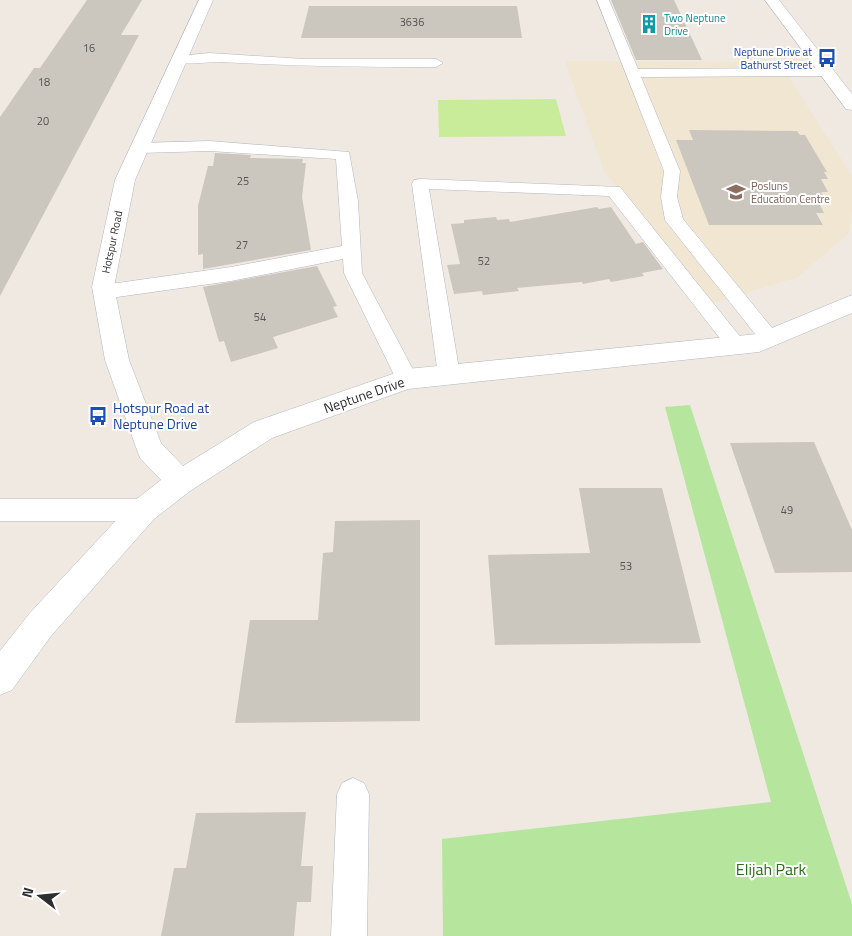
<svg xmlns="http://www.w3.org/2000/svg" width="852" height="936" font-family="'Titillium Web',sans-serif">
<style>
.education{fill:#f0e6d1}
.green{fill:#b6e59e}
.pitch{fill:#c9ec9a}
.building{fill:#cbc7bf}
.lines{fill:none;stroke-linecap:round;stroke-linejoin:round}
.lane-casing{stroke:#b4b7c1;stroke-width:1}
.street-casing{stroke:#b4b7c1;stroke-width:1}
.lane{fill:#fff;fill-rule:evenodd}
.street{fill:#fff;fill-rule:evenodd}
.labels{text-anchor:middle;stroke-width:4;stroke-linejoin:round;paint-order:stroke}
.far-culture-label{font-size:11px;fill:#0d838f;stroke:#fff;text-anchor:start}
.number-label{font-size:11px;fill:#555452}
.far-transit-label{font-size:11px;fill:#164399;stroke:#fff;text-anchor:end}
.far-education-label{font-size:11px;fill:#785e54;stroke:#fff;text-anchor:start}
.far-street-label{font-size:11px;fill:#2e2e2e;stroke:#fff}
.street-label{font-size:14px;fill:#2e2e2e;stroke:#fff}
.transit-label{font-size:14px;fill:#164399;stroke:#fff;text-anchor:start}
.near-park-label{font-size:16px;fill:#2c6e1b;stroke:#fff}
</style>
<rect width="100%" height="100%" fill="#efe9e1"/>
<polygon class="education" points="565,61 779,62 852,176 852,208 849,233 798,277 705,305 603,169"/>
<polygon class="green" points="690,405 852,904 852,936 443,936 442,839 771,802 665,407"/>
<polygon class="pitch" points="556,99 566,136 439,137 438,100"/>
<g class="building">
<polygon points="87,0 142,0 121,35 139,35 0,296 0,117 34,68 40,68"/>
<polygon points="611,0 674,0 702,60 636,60"/>
<polygon points="309,6 517,6 522,38 301,38"/>
<polygon points="689,130 797,131 800,135 805,135 827,172 824,172 828,179 821,179 828,192 821,192 827,203 819,203 824,213 816,213 823,225 709,225 676,140 693,140"/>
<polygon points="215,153 251,155 250,158 303,159 302,163 306,163 302,197 311,250 203,269 203,254 198,255 198,206 208,166 213,166"/>
<polygon points="597,207 599,209 611,207 636,244 643,242 663,269 642,273 644,276 611,282 609,279 583,284 582,282 517,288 519,291 483,295 482,291 454,294 447,265 460,264 451,224 464,223 464,220 496,217 497,220 509,219 510,222"/>
<polygon points="317,266 337,306 333,307 338,317 273,337 278,348 231,362 224,341 219,342 203,287"/>
<polygon points="814,442 852,530 852,572 775,573 730,443"/>
<polygon points="579,488 662,488 701,643 495,645 488,555 590,553"/>
<polygon points="420,520 420,721 235,723 250,620 318,620 323,553 333,552 335,521"/>
<polygon points="306,812 301,866 313,866 311,902 297,902 294,936 161,936 174,868 186,868 196,813"/>
</g>
<g class="lines">
<g class="lane-casing">
<g id="lane">
<polygon points="597,0 609,0 638,69 827,68 834,72 827,76 641,77 680,171 677,197 683,219 777,334 780,339 777,344 770,347 763,344 665,220 661,197 664,171"/>
<path d="M209,53L304,59H436L443,63L436,67C364,67 293,66 221,62C211,61 179,67 173,60L180,56Z"/>
<polygon points="210,141 349,152 358,201 362,273 418,379 415,385 407,387 399,385 344,273 343,259 231,281 103,299 96,297 93,292 96,287 103,285 231,267 342,246 336,159 210,151 140,153 132,148 140,143"/>
<polygon points="420,179 620,187 746,344 743,350 736,352 729,350 609,196 429,189 460,375 457,381 449,383 441,381 438,375 412,184 414,180"/>
<polygon points="0,499 144,499 153,502 156,510 153,518 144,521 0,521"/>
<polygon points="353,778 364,783 369,794 367,936 331,936 337,794 342,783"/>
</g>
</g>
<g class="street-casing">
<g id="street">
<polygon points="199,0 213,0 135,180 114,287 129,360 161,443 183,466 254,422 407,369 757,334 852,295 852,313 759,352 408,389 272,438 190,491 154,519 51,636 12,690 0,695 0,651 29,614 134,501 161,480 140,458 137,450 105,360 92,287 115,180"/>
<polygon points="765,0 779,0 852,94 852,110 846,109"/>
</g>
</g>
<use href="#lane" class="lane"/>
<use href="#street" class="street"/>
</g>
<defs>
<g id="building-bare" transform="scale(1.5)"><path d="M-4-6H4V6H1V3H-1V6H-4ZM-2.5-4.3h1.7v1.8h-1.7ZM.8-4.3h1.7v1.8H.8ZM-2.5-1h1.7V.8h-1.7ZM.8-1h1.7V.8H.8Z" fill="#0f9aa8" stroke="#fff" stroke-width="2.5" paint-order="stroke"/></g>
<g id="bus-bare" transform="scale(1.5)"><path d="M-5-6H5V4H4V6H2V4H-2V6H-4V4H-5ZM-3.5-4V0h7V-4ZM-3.5 1.2v1.5H-2V1.2ZM2 1.2v1.5H3.5V1.2Z" fill="#1a4fb4" stroke="#fff" stroke-width="2.5" paint-order="stroke"/></g>
<g id="school-bare" transform="scale(1.5)"><path d="M0-5L7-2L0 1L-7-2ZM-4 1L0 2.5L4 1V4Q0 6-4 4Z" fill="#8d6e63" stroke="#fff" stroke-width="2.5" paint-order="stroke"/></g>
</defs>
<g fill-rule="evenodd">
<use href="#building-bare" x="649" y="24"/>
<use href="#bus-bare" x="827" y="58"/>
<use href="#school-bare" x="736" y="192"/>
<use href="#bus-bare" x="98" y="416"/>
</g>
<g class="labels">
<g class="far-culture-label">
<text x="664" y="22">Two Neptune<tspan x="664" dy="13">Drive</tspan></text>
</g>
<g class="number-label">
<text x="412" y="26">3636</text>
<text x="89" y="52">16</text>
<text x="44" y="86">18</text>
<text x="43" y="125">20</text>
<text x="243" y="185">25</text>
<text x="242" y="249">27</text>
<text x="484" y="265">52</text>
<text x="260" y="321">54</text>
<text x="787" y="514">49</text>
<text x="626" y="570">53</text>
</g>
<g class="far-transit-label">
<text x="812" y="56">Neptune Drive at<tspan x="812" dy="13">Bathurst Street</tspan></text>
</g>
<g class="far-education-label">
<text x="751" y="190">Posluns<tspan x="751" dy="13">Education Centre</tspan></text>
</g>
<g class="far-street-label">
<text transform="translate(112 242) rotate(-78)" y="4">Hotspur Road</text>
</g>
<g class="street-label">
<text transform="translate(364 395) rotate(-19)" y="5">Neptune Drive</text>
</g>
<g class="transit-label">
<text x="113" y="413">Hotspur Road at<tspan x="113" dy="16">Neptune Drive</tspan></text>
</g>
<g class="near-park-label">
<text x="771" y="875">Elijah Park</text>
</g>
</g>
<g transform="translate(40 896) rotate(286)" stroke="#ffffff" stroke-width="4" paint-order="stroke">
<path d="M0-4L9 19L0 12L-9 19Z" fill="#2e2e2e"/>
<text y="-8" font-size="14" font-weight="bold" text-anchor="middle" fill="#2e2e2e">N</text>
</g>
</svg>
